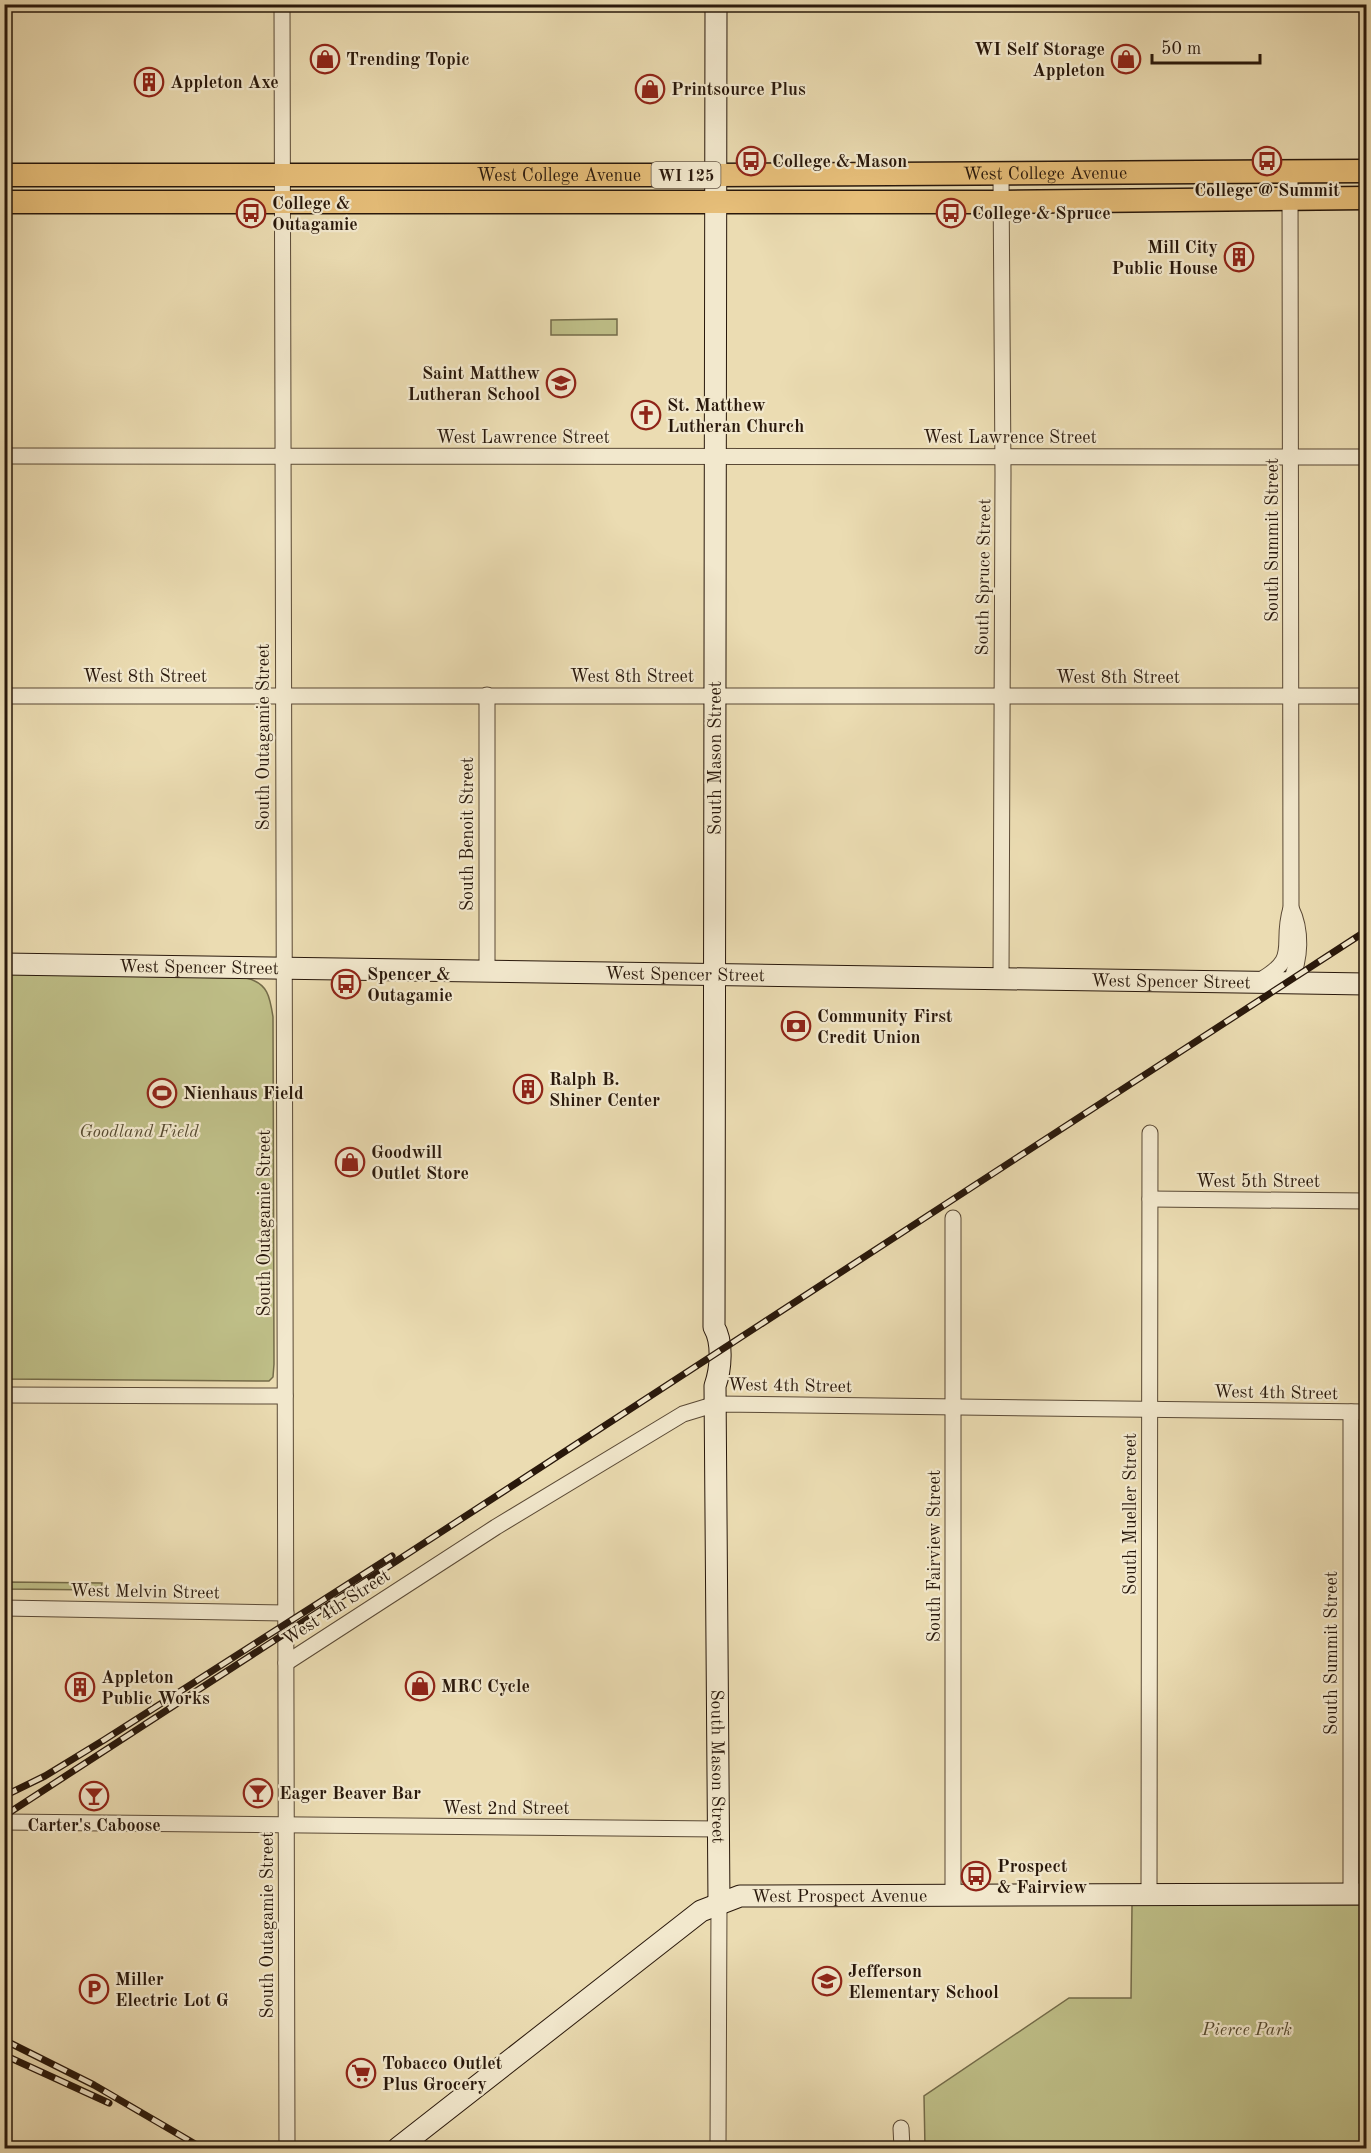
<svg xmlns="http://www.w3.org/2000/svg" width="1371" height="2153" font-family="'Old Standard TT',serif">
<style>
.green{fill:#bebe87;stroke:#746b49;stroke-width:1.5}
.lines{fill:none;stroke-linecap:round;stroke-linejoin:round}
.street-casing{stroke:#5a4935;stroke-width:17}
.secondary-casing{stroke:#29180b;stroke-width:23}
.primary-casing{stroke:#29180b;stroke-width:25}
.street{stroke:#f2e8cd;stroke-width:15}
.secondary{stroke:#f2e8cd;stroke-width:21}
.primary{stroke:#e6be79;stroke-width:22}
.rail-casing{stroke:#29180b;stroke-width:7}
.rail{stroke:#f2e8cd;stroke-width:4.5;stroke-dasharray:14;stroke-linecap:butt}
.labels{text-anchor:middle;stroke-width:4.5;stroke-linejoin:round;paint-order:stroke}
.shield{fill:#f2e8cd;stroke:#655645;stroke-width:1.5}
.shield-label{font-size:16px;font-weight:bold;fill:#29180b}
.poi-label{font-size:18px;font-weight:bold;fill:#29180b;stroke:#f2e8cd;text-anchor:start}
.street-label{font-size:18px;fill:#29180b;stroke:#f2e8cd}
.park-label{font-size:18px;font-style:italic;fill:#564a30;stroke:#f2e8cd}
</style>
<rect width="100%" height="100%" fill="#ebdcb2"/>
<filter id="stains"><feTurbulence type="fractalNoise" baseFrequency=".00333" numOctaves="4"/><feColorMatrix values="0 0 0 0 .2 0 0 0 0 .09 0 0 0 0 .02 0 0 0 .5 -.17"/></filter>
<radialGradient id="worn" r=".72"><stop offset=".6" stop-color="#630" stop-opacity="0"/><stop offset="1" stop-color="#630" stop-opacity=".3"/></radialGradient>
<g class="green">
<polygon points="617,319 617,335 551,335 551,320"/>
<path d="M5,974L246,978C268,983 270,997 273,1017L274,1364L273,1377L269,1381L5,1379Z"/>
<polygon points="5,1582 102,1583 101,1590 5,1589"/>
<polygon points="1132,1905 1366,1905 1366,2148 925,2148 924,2096 1069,1998 1131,1998"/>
</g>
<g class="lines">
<g class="street-casing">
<g id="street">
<polyline points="282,4 287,2148"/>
<polyline points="1001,175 1003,473 1001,980"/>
<polyline points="4,456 1366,457"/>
<polyline points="487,695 487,972"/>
<polyline points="4,696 1366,696"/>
<path d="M1257,982C1302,957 1279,948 1291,908L1290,172"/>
<path d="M1290,982C1301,959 1302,930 1291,908"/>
<polyline points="1150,1199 1366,1201"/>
<polyline points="953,1218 953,1894"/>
<polyline points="4,1395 285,1396"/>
<polyline points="1351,1412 1351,1894"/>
<polyline points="4,1608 286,1613"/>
<polyline points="286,1663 496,1527 683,1414 716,1404 1366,1412"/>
<polyline points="4,1822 719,1829"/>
<polyline points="1149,1894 1150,1133"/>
<polyline points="901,2128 902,2148"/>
<polyline points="718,2148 719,1903"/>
</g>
</g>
<g class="secondary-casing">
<g id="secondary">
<path id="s1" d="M716,4L714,1327C723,1342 721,1369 715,1386L719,1903"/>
<path id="s2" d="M4,964L1366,984"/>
<path id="s3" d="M398,2148L701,1911L740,1896L1366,1894"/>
</g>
</g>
<g class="primary-casing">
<g id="primary">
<path id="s4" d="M4,175H715L1366,171"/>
<polyline points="4,202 1001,202 1366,198"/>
</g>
</g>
<use href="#street" class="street"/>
<use href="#secondary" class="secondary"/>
<use href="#primary" class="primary"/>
<g class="rail-casing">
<g id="rail">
<polyline points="4,1796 45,1776 104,1740 392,1556"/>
<polyline points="4,1816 1366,931"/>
<polyline points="4,2040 94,2085 202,2148"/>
<polyline points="4,2055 109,2103"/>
</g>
</g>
<use href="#rail" class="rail"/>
</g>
<defs>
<g id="shop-ring" transform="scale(1.5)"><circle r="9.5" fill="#f2e8cd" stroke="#8f2418" stroke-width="1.5"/><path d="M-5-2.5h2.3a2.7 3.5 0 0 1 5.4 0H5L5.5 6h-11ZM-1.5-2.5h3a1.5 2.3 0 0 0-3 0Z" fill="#8f2418"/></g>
<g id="building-ring" transform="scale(1.5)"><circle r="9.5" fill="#f2e8cd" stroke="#8f2418" stroke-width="1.5"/><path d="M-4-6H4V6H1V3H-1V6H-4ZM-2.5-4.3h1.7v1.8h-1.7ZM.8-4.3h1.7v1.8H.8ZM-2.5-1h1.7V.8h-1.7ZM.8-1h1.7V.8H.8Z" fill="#8f2418"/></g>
<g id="bus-ring" transform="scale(1.5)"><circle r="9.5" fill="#f2e8cd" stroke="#8f2418" stroke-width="1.5"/><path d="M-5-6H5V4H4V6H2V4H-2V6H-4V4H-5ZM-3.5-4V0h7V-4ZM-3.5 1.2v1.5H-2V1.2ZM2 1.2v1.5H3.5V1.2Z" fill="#8f2418"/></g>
<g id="school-ring" transform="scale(1.5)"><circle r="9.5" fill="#f2e8cd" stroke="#8f2418" stroke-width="1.5"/><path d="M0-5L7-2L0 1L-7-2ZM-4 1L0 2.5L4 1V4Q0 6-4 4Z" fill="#8f2418"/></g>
<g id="church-ring" transform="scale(1.5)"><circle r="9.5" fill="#f2e8cd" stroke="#8f2418" stroke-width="1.5"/><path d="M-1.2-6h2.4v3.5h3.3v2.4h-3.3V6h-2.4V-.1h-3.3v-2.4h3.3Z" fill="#8f2418"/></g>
<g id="bank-ring" transform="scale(1.5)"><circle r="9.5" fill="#f2e8cd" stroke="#8f2418" stroke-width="1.5"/><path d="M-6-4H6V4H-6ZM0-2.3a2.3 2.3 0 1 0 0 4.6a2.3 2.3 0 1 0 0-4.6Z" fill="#8f2418"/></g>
<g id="stadium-ring" transform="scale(1.5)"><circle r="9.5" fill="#f2e8cd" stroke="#8f2418" stroke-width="1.5"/><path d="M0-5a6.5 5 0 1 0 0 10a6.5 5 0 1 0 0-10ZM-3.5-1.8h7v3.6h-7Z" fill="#8f2418"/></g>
<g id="bar-ring" transform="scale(1.5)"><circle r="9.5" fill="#f2e8cd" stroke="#8f2418" stroke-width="1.5"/><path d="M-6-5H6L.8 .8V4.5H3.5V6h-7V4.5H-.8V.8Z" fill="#8f2418"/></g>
<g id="parking-ring" transform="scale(1.5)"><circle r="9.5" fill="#f2e8cd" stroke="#8f2418" stroke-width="1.5"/><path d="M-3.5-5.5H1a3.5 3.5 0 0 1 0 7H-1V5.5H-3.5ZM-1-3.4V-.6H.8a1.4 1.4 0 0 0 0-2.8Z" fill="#8f2418"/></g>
<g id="supermarket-ring" transform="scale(1.5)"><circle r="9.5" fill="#f2e8cd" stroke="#8f2418" stroke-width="1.5"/><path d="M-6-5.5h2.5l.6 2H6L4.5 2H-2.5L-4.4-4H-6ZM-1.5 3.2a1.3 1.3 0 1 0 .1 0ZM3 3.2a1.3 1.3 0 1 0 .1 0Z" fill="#8f2418"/></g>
</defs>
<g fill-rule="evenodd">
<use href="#shop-ring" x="325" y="59"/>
<use href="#shop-ring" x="1126" y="59"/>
<use href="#building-ring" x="149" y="82"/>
<use href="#shop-ring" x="650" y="89"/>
<use href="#bus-ring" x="751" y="161"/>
<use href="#bus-ring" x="1267" y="161"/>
<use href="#bus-ring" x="251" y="213"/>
<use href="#bus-ring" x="951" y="213"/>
<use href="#building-ring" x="1239" y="257"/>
<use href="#school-ring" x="561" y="383"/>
<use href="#church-ring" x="646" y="415"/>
<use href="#bus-ring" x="346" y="984"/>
<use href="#bank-ring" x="796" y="1026"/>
<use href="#building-ring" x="528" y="1089"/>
<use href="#stadium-ring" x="162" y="1093"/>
<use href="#shop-ring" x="350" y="1162"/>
<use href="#shop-ring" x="420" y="1686"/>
<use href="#building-ring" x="80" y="1687"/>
<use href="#bar-ring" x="258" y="1793"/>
<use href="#bar-ring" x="94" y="1796"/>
<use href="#bus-ring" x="976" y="1876"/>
<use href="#school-ring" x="827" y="1981"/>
<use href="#parking-ring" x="94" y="1989"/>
<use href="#supermarket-ring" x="361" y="2073"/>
</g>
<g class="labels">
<rect class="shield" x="651.5" y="162" width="69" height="26" rx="4.5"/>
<g class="shield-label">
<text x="686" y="181">WI 125</text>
</g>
<g class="poi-label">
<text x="1105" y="55" text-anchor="end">WI Self Storage<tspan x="1105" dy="21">Appleton</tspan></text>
<text x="346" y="65">Trending Topic</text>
<text x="170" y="88">Appleton Axe</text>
<text x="671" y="95">Printsource Plus</text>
<text x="772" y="167">College &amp; Mason</text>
<text x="1267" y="196" text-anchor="middle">College @ Summit</text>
<text x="272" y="209">College &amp;<tspan x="272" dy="21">Outagamie</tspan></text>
<text x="972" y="219">College &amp; Spruce</text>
<text x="1218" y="253" text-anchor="end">Mill City<tspan x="1218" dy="21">Public House</tspan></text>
<text x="540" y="379" text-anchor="end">Saint Matthew<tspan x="540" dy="21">Lutheran School</tspan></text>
<text x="667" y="411">St. Matthew<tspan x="667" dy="21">Lutheran Church</tspan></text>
<text x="367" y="980">Spencer &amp;<tspan x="367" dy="21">Outagamie</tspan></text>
<text x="817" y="1022">Community First<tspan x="817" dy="21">Credit Union</tspan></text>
<text x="549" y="1085">Ralph B.<tspan x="549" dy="21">Shiner Center</tspan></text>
<text x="183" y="1099">Nienhaus Field</text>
<text x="371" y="1158">Goodwill<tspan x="371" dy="21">Outlet Store</tspan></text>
<text x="101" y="1683">Appleton<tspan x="101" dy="21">Public Works</tspan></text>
<text x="441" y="1692">MRC Cycle</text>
<text x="279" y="1799">Eager Beaver Bar</text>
<text x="94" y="1831" text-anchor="middle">Carter's Caboose</text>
<text x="997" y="1872">Prospect<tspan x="997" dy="21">&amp; Fairview</tspan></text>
<text x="848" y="1977">Jefferson<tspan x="848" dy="21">Elementary School</tspan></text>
<text x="115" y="1985">Miller<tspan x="115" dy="21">Electric Lot G</tspan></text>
<text x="382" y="2069">Tobacco Outlet<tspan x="382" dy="21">Plus Grocery</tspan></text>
</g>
<g class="street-label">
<text dy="6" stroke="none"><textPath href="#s4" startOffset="1041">West College Avenue</textPath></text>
<text dy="6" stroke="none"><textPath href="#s4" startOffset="555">West College Avenue</textPath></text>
<text x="523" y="443">West Lawrence Street</text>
<text x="1010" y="443">West Lawrence Street</text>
<text transform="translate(1272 540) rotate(-90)" y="6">South Summit Street</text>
<text transform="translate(983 577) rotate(-89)" y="6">South Spruce Street</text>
<text x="145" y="682">West 8th Street</text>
<text x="632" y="682">West 8th Street</text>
<text x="1118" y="683">West 8th Street</text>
<text transform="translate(263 737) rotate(-90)" y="6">South Outagamie Street</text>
<text transform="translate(715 758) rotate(-90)" y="6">South Mason Street</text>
<text transform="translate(467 834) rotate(-90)" y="6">South Benoit Street</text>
<text dy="6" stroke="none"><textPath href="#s2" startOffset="195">West Spencer Street</textPath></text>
<text dy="6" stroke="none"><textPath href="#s2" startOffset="681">West Spencer Street</textPath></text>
<text dy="6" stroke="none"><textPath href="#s2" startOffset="1167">West Spencer Street</textPath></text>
<text x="1258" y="1187">West 5th Street</text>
<text transform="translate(264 1223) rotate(-90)" y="6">South Outagamie Street</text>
<text transform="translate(790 1385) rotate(1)" y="6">West 4th Street</text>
<text transform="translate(1276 1392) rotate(1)" y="6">West 4th Street</text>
<text transform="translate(1130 1514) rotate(-90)" y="6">South Mueller Street</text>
<text transform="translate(934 1556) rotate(-90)" y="6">South Fairview Street</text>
<text transform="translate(145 1591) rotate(1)" y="6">West Melvin Street</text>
<text transform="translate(336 1607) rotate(-33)" y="6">West 4th Street</text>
<text transform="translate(1331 1653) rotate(-90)" y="6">South Summit Street</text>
<text dy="6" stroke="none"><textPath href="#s1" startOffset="1764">South Mason Street</textPath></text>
<text x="506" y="1814">West 2nd Street</text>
<text dy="6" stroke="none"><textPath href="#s3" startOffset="526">West Prospect Avenue</textPath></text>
<text transform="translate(267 1925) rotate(-90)" y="6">South Outagamie Street</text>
</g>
<g class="park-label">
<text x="139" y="1137">Goodland Field</text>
<text x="1247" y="2035">Pierce Park</text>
</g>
</g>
<rect width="1371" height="2153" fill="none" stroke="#ebdcb2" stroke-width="24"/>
<rect x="6" y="6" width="1359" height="2141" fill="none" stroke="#29180b" stroke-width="3"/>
<rect x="12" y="12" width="1347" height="2129" fill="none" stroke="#29180b" stroke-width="1.5"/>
<path d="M1152 54v9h108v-9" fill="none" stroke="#29180b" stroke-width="3"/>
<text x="1161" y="54" font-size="18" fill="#29180b" stroke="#f2e8cd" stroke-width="4.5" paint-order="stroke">50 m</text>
<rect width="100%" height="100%" filter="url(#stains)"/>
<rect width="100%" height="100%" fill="url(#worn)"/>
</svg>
